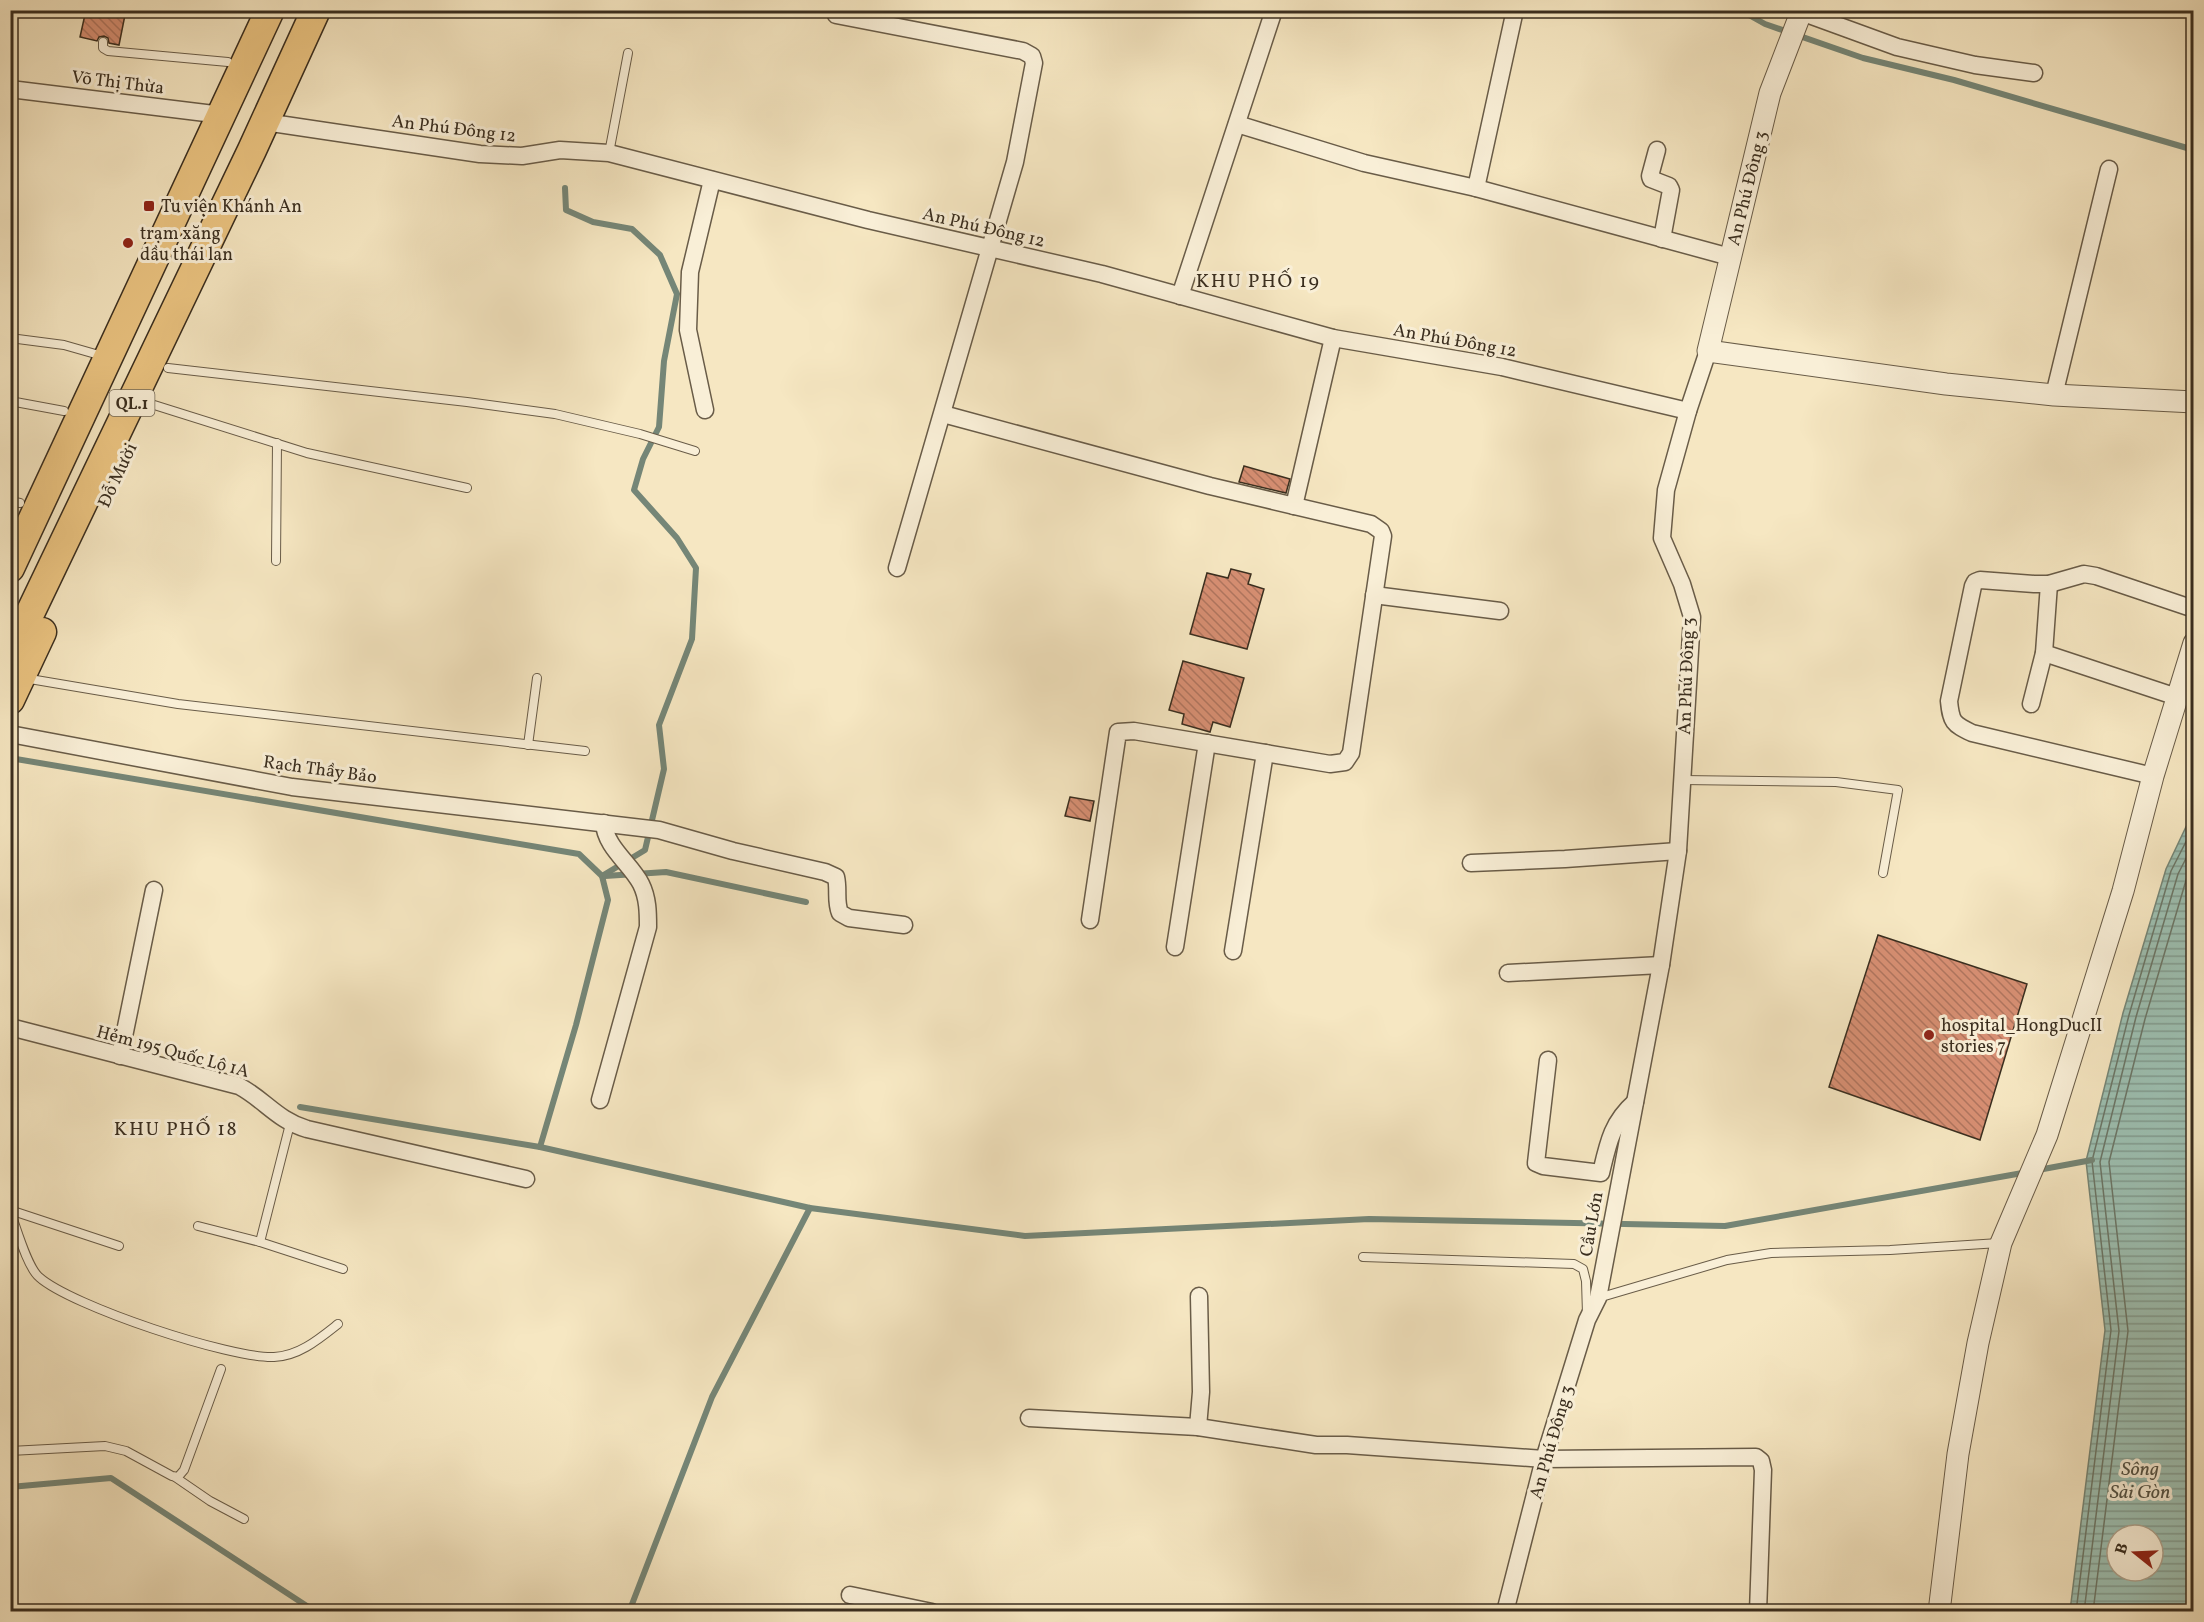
<svg xmlns="http://www.w3.org/2000/svg" width="2204" height="1622" font-family="Vollkorn,serif">
<style>
.water{fill:url(#water-rules);stroke:#758677;stroke-width:1.5;fill-rule:evenodd}
.lines{fill:none;stroke-linecap:round;stroke-linejoin:round}
.shore{stroke:#6c7768;stroke-width:1.5}
.stream{stroke:#758677;stroke-width:6}
.building{fill:url(#building-back-hatch);stroke:#3a2e1f;stroke-width:1.5}
.service-casing{stroke:#695c48;stroke-width:10}
.minor-casing{stroke:#695c48;stroke-width:19}
.tertiary-casing{stroke:#695c48;stroke-width:23}
.trunk-casing{stroke:#3a2e1f;stroke-width:31}
.service{stroke:#f9efd7;stroke-width:8}
.minor{stroke:#f9efd7;stroke-width:16}
.tertiary{stroke:#f9efd7;stroke-width:21}
.trunk{stroke:#ebc481;stroke-width:28}
.poi-dot{fill:#8f2418;stroke:#f9efd7;stroke-width:2}
.labels{text-anchor:middle;stroke-width:6;stroke-linejoin:round;paint-order:stroke}
.shield{fill:#f9efd7;stroke:#736856;stroke-width:1.5}
.shield-label{font-size:16px;font-weight:bold;fill:#3a2e1f}
.street-label{font-size:18px;fill:#3a2e1f;stroke:#f9efd7}
.poi-label{font-size:18px;fill:#3a2e1f;stroke:#f9efd7;text-anchor:start}
.neighbourhood-label{font-size:20px;letter-spacing:1.5px;fill:#3a2e1f;stroke:#f9efd7}
.water-label{font-size:20px;font-style:italic;fill:#535244;stroke:#f9efd7}
</style>
<defs>
<pattern id="water-rules" width="6" height="5" patternUnits="userSpaceOnUse" patternTransform="scale(1.5)"><rect width="6" height="5" fill="#9dc0b2"/><path d="M0 2.5h6" fill="none" stroke="#819c90"/></pattern>
<pattern id="building-back-hatch" width="6" height="6" patternUnits="userSpaceOnUse" patternTransform="scale(1.5)"><rect width="6" height="6" fill="#d78f73"/><path d="M-1 5l2 2M0 0l6 6M5-1l2 2" fill="none" stroke="#af755e"/></pattern>
</defs>
<rect width="100%" height="100%" fill="#f6e7c2"/>
<filter id="stains"><feTurbulence type="fractalNoise" baseFrequency=".00333" numOctaves="4"/><feColorMatrix values="0 0 0 0 .2 0 0 0 0 .09 0 0 0 0 .02 0 0 0 .5 -.17"/></filter>
<radialGradient id="worn" r=".72"><stop offset=".6" stop-color="#630" stop-opacity="0"/><stop offset="1" stop-color="#630" stop-opacity=".3"/></radialGradient>
<path class="water" d="M2193,812V1611H2070L2105,1330L2086,1161L2123,1013L2166,869ZM2117,1535H2153V1571H2117Z"/>
<g class="lines">
<g class="shore">
<polyline points="2076,1612 2111,1330 2092,1161 2129,1015 2171,871 2194,826"/>
<polyline points="2084,1612 2119,1331 2100,1162 2136,1017 2178,874 2194,843"/>
<polyline points="2093,1612 2128,1331 2109,1162 2145,1019 2187,877 2194,864"/>
</g>
<g class="stream">
<polyline points="1740,10 1765,24 1863,58 1954,80 2194,150"/>
<polyline points="565,188 566,210 593,222 632,229 660,255 677,294 664,361 659,427 643,459 634,490 677,538 696,568 692,639 659,725 664,769 645,850 602,876"/>
<polyline points="10,758 579,854 602,876 608,900 576,1025 540,1147"/>
<polyline points="605,876 666,872 806,902"/>
<polyline points="300,1107 540,1147 810,1208 1025,1236 1369,1219 1725,1226 2028,1172"/>
<polyline points="2038,1170 2092,1160"/>
<polyline points="10,1487 111,1478 316,1612"/>
<polyline points="629,1612 712,1397 810,1208"/>
</g>
</g>
<g class="building">
<polygon points="86,10 126,10 119,45 109,43 108,38 104,36 99,37 97,41 80,37"/>
<polygon points="1244,466 1290,479 1286,493 1239,482"/>
<polygon points="1231,569 1251,574 1248,584 1264,589 1247,649 1190,634 1207,573 1228,578"/>
<polygon points="1183,661 1244,678 1230,727 1213,722 1210,732 1182,724 1184,714 1169,710"/>
<polygon points="1070,797 1094,801 1090,821 1065,816"/>
<polygon points="1878,935 2027,984 1980,1140 1829,1087"/>
</g>
<g class="lines">
<g class="service-casing">
<g id="service">
<polyline points="250,10 252,11"/>
<polyline points="103,42 103,48 108,51 228,62"/>
<polyline points="609,153 628,53"/>
<polyline points="10,338 64,345 99,355"/>
<polyline points="168,368 467,402 555,414 640,434 695,451"/>
<polyline points="10,401 64,411"/>
<polyline points="151,404 307,453 467,488"/>
<polyline points="10,501 20,503"/>
<polyline points="276,561 277,443"/>
<polyline points="24,678 178,704 585,751"/>
<polyline points="528,745 537,678"/>
<polyline points="1682,780 1836,782 1898,790 1883,873"/>
<polyline points="10,1210 119,1246"/>
<path d="M10,1211C16,1226 27,1267 39,1277C71,1306 231,1359 274,1357C299,1356 319,1339 338,1324"/>
<polyline points="198,1226 260,1242 343,1269"/>
<polyline points="260,1242 290,1124"/>
<polyline points="1363,1257 1574,1264 1583,1269 1586,1281 1587,1314"/>
<polyline points="1598,1298 1727,1260 1771,1253 1890,1250 1999,1243"/>
<polyline points="10,1451 105,1446 126,1451 172,1476 178,1477 184,1470 221,1369"/>
<polyline points="175,1477 210,1501 244,1519"/>
</g>
</g>
<g class="minor-casing">
<g id="minor">
<polyline points="1801,12 1897,47 1975,65 2034,73"/>
<polyline points="836,15 1023,51 1032,56 1034,63 1015,162 897,568"/>
<polyline points="10,89 222,115"/>
<polyline points="265,122 480,154 522,156 560,150 609,153 868,220 1102,274 1333,338 1502,367 1688,411"/>
<polyline points="1237,124 1364,163 1476,188 1730,257"/>
<polyline points="1657,150 1650,176 1651,179 1669,186 1671,190 1662,239"/>
<polyline points="1476,188 1515,10"/>
<polyline points="1180,296 1274,10"/>
<polyline points="2054,395 2109,169"/>
<polyline points="705,410 688,330 690,272 712,180"/>
<polyline points="943,414 1210,486 1371,524 1381,531 1383,536 1351,753 1345,762 1330,764 1134,731 1118,732 1090,920"/>
<polyline points="1294,506 1333,338"/>
<polyline points="1374,595 1500,611"/>
<polyline points="2044,653 2177,697"/>
<polyline points="2031,704 2044,653 2049,584"/>
<path d="M10,734L292,787L659,830L733,851L825,872L836,877C839,890 835,901 840,913L849,918L904,925"/>
<path d="M2153,776L1972,733C1953,724 1951,722 1949,701L1973,586L1975,582L1980,580L2034,584H2049L2084,574L2096,576L2194,609"/>
<polyline points="1471,863 1565,859 1678,851"/>
<polyline points="1175,947 1207,743"/>
<polyline points="1233,951 1265,753"/>
<polyline points="1508,973 1661,965"/>
<path d="M10,1027L239,1086C265,1100 277,1120 307,1129L526,1179"/>
<polyline points="120,1056 154,890"/>
<path d="M1548,1060L1536,1163L1543,1166L1601,1173C1608,1143 1612,1122 1635,1102"/>
<path d="M600,1100L648,927C648,913 648,898 641,884C631,864 605,847 604,823"/>
<polyline points="1029,1418 1198,1427 1316,1445 1347,1445 1544,1459 1756,1457 1761,1461 1763,1470 1758,1612"/>
<polyline points="1198,1427 1201,1392 1199,1296"/>
<polyline points="850,1595 932,1612"/>
<polyline points="1505,1612 1544,1459 1587,1320 1598,1298 1661,965 1678,851 1692,617 1682,584 1662,538 1666,490 1688,411 1708,351"/>
</g>
</g>
<g class="tertiary-casing">
<g id="tertiary">
<polyline points="1802,10 1770,93 1708,351 1946,384 2054,395 2194,402"/>
<polyline points="1939,1612 1958,1454 1978,1343 2001,1243 2047,1135 2123,891 2153,776 2194,643"/>
</g>
</g>
<g class="trunk-casing">
<g id="trunk">
<polyline points="10,568 270,10"/>
<polyline points="10,655 252,150 316,10"/>
<polyline points="10,700 42,632"/>
</g>
</g>
<use href="#service" class="service"/>
<use href="#minor" class="minor"/>
<use href="#tertiary" class="tertiary"/>
<use href="#trunk" class="trunk"/>
</g>
<g class="poi-dot">
<rect x="143" y="200" width="12" height="12" rx="3"/>
<circle cx="128" cy="243" r="6"/>
<circle cx="1929" cy="1035" r="6"/>
</g>
<g class="labels">
<rect class="shield" x="109.5" y="390" width="45" height="26" rx="4.5"/>
<g class="shield-label">
<text x="132" y="409">QL.1</text>
</g>
<g class="street-label">
<text transform="translate(118 82) rotate(7)" y="6">Võ Thị Thừa</text>
<text transform="translate(454 128) rotate(7)" y="6">An Phú Đông 12</text>
<text transform="translate(1747 188) rotate(-76)" y="6">An Phú Đông 3</text>
<text transform="translate(984 227) rotate(13)" y="6">An Phú Đông 12</text>
<text transform="translate(1455 340) rotate(10)" y="6">An Phú Đông 12</text>
<text transform="translate(117 475) rotate(-65)" y="6">Đỗ Mười</text>
<text transform="translate(1686 676) rotate(-88)" y="6">An Phú Đông 3</text>
<text transform="translate(320 769) rotate(8)" y="6">Rạch Thầy Bảo</text>
<text transform="translate(173 1051) rotate(15)" y="6">Hẻm 195 Quốc Lộ 1A</text>
<text transform="translate(1591 1224) rotate(-80)" y="6">Cầu Lớn</text>
<text transform="translate(1551 1442) rotate(-74)" y="6">An Phú Đông 3</text>
</g>
<g class="poi-label">
<text x="161" y="212">Tu viện Khánh An</text>
<text x="140" y="239">trạm xăng<tspan x="140" dy="21">dầu thái lan</tspan></text>
<text x="1941" y="1031">hospital_HongDucII<tspan x="1941" dy="21">stories 7</tspan></text>
</g>
<g class="neighbourhood-label">
<text x="1258" y="287">KHU PHỐ 19</text>
<text x="176" y="1135">KHU PHỐ 18</text>
</g>
<g class="water-label">
<text x="2140" y="1475">Sông<tspan x="2140" dy="23">Sài Gòn</tspan></text>
</g>
</g>
<rect width="2204" height="1622" fill="none" stroke="#f6e7c2" stroke-width="36"/>
<rect x="12" y="12" width="2180" height="1598" fill="none" stroke="#3a2e1f" stroke-width="3"/>
<rect x="18" y="18" width="2168" height="1586" fill="none" stroke="#3a2e1f" stroke-width="1.5"/>
<g transform="translate(2135 1553) rotate(288)"><circle r="28" fill="#f9efd7" stroke="#ada28d" stroke-width="1.5"/>
<path d="M0-4.5L10 22L0 15L-10 22Z" fill="#8f2418"/>
<text y="-9" font-size="16" font-weight="bold" text-anchor="middle" fill="#3a2e1f">B</text>
</g>
<rect width="100%" height="100%" filter="url(#stains)"/>
<rect width="100%" height="100%" fill="url(#worn)"/>
</svg>
